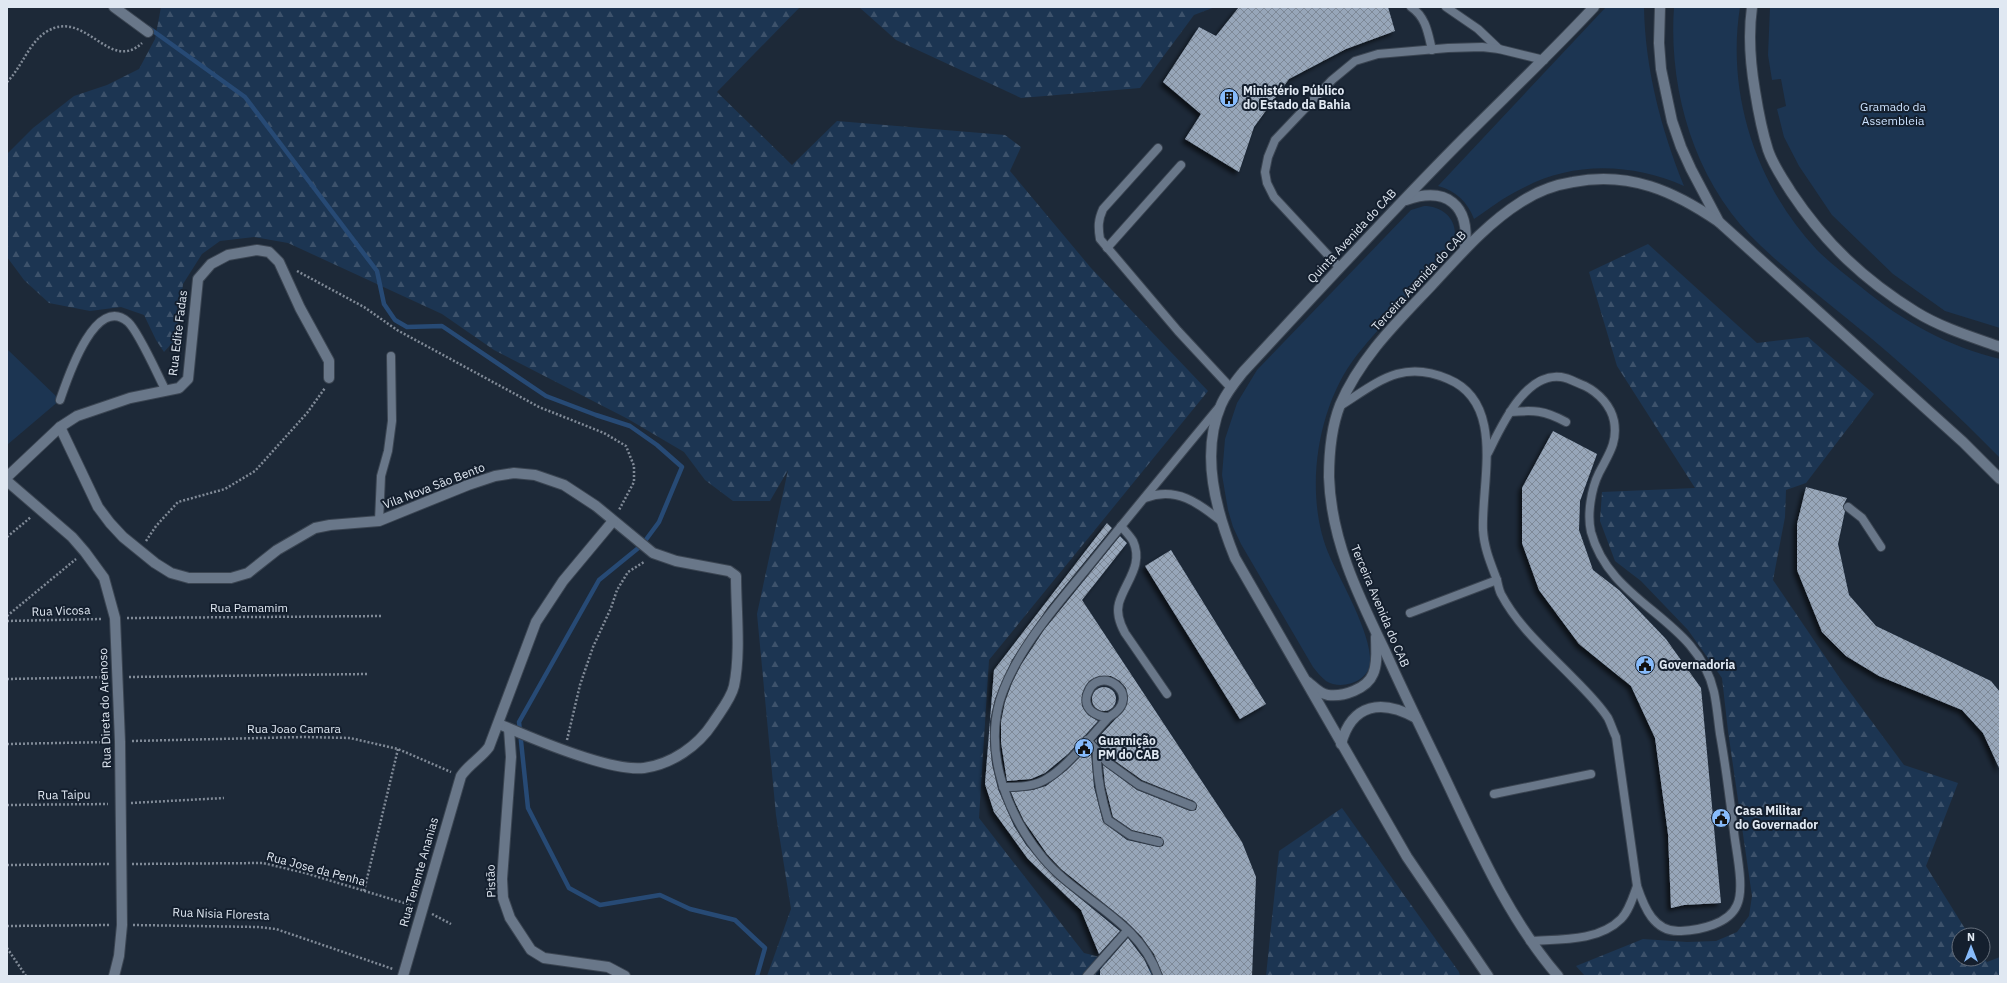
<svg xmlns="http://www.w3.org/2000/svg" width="2007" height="983" font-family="'IBM Plex Sans',sans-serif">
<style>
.green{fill:#1c3552}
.forest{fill:url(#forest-firs)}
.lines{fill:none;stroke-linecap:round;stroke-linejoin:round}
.stream{stroke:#274a75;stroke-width:4.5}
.building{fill:url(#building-cross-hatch);filter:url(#shadow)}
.service-casing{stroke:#3b4552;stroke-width:10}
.minor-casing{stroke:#3b4552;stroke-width:12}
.secondary-casing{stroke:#3b4552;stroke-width:12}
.path{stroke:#808a97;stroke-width:2.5;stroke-dasharray:2 2;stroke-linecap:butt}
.service{stroke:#697789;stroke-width:8}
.minor{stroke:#697789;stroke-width:10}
.secondary{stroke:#697789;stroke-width:10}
.labels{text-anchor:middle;stroke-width:4;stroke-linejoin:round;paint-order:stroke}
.poi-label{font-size:12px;font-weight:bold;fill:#e0e8f2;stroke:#141f2e;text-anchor:start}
.park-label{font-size:12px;fill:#cce2fe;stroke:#141f2e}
.street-label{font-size:12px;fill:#e0e8f2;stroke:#141f2e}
</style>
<defs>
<pattern id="forest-firs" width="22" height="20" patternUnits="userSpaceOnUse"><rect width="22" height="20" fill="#1c3552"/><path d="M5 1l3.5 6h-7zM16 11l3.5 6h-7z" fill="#3d526b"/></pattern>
<pattern id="building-cross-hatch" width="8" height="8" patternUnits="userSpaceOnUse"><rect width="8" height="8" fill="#97a6b9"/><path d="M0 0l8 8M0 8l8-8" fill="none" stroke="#7e8997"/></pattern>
<filter id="shadow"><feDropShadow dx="-3.5" dy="3.5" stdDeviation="2" flood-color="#0009"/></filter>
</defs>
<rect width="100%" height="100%" fill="#1d2938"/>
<g class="green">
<path d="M1606,7H1644C1645,68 1661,129 1684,186C1631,163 1573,161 1521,189C1504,197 1489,209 1474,219C1467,201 1456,191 1438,186Z"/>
<path d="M1674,7H1740C1726,95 1757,186 1817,250C1831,264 1846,275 1861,287C1902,321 1949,347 2000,359V458C1959,416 1917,377 1872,339C1835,308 1796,279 1761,246C1696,186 1668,93 1674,7Z"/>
<polygon points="1770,7 2000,7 2000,328 1945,311 1893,274 1832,215 1799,166 1784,137 1777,109 1786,106 1781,79 1772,80 1768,55"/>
<path d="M1424,206C1441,206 1456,217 1455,236C1454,245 1447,253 1443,261C1415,292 1383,322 1357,355C1316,407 1303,497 1330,557C1342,583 1373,637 1370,664C1367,683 1340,690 1326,681C1321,677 1317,672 1313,667L1241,544L1233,527L1228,510L1222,475L1225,439L1237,403L1257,370L1411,210Z"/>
<polygon points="7,349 60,400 7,445"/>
</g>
<g class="forest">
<polygon points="161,7 800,7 717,92 792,165 837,121 1005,135 1021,147 1010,171 1091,268 1208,391 989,660 979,818 1084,953 1178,976 767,976 791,909 776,815 757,614 788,470 770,501 733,501 705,480 684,452 628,419 494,350 442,314 288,243 254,237 220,241 202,254 183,284 179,320 174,341 164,352 156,340 144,315 121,307 90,311 49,303 24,280 7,257 7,154 33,128 74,96 107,85 139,69 155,39"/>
<polygon points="859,7 1215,7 1194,15 1140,88 1021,98 896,40"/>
<polygon points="1648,244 1757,343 1808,337 1874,394 1806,483 1786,490 1785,517 1773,580 1841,680 1904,765 1958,783 1926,866 1969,935 1959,935 1959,959 1983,959 1983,957 1987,962 2000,957 2000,976 1585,976 1576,966 1643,939 1687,942 1716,941 1737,932 1749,916 1752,896 1728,731 1722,678 1688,630 1641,581 1615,561 1600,521 1602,492 1695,488 1617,366 1589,272"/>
<polygon points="1342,808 1459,972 1460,976 1266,976 1279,851"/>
</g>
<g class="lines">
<polyline class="stream" points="149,28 245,97 377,271 384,304 395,320 407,327 442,326 546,396 596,415 630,426 657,445 682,467 659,522 642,545 599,580 519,722 528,808 569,888 600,905 660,895 690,909 735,920 765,948 757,976"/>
</g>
<g class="building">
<polygon points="1239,7 1388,7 1395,31 1346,49 1289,79 1254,127 1239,172 1185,139 1201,114 1163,82 1199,27 1216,36"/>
<polygon points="1553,431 1597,454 1580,501 1579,530 1593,570 1619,590 1666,639 1701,688 1721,903 1684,905 1671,908 1668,834 1655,738 1631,686 1579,644 1539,590 1522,543 1522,488"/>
<polygon points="1806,487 1847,498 1843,506 1845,511 1838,544 1849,595 1876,626 1991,681 2000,692 2000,770 1983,733 1962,710 1879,676 1846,656 1822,632 1797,570 1797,524"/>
<polygon points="1107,523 1112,528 1048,607 1012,660 995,699 990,721 990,742 992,764 998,789 1014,826 1026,845 1054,877 1120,931 1099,954 1081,910 1028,859 994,812 985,784 994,670"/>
<polygon points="1120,536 1127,543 1082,600 1242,842 1256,877 1252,976 1163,976 1154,954 1141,936 1126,921 1061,869 1047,854 1024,821 1015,802 1011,792 1033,790 1046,786 1067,770 1088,749 1091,753 1094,787 1103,822 1127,840 1158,847 1163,846 1164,843 1161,837 1132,830 1113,817 1105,785 1103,765 1137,790 1190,811 1196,810 1197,806 1194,801 1142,780 1111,758 1095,741 1124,710 1128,698 1126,688 1120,681 1111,676 1100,676 1089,681 1082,694 1082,706 1088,715 1098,721 1068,754 1045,773 1031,779 1007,781 1001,742 1001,722 1005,702 1012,683 1021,665 1044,630"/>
<polygon points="1171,550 1266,704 1240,719 1145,566"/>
<circle cx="1104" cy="699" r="12"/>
<polygon points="1128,938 1144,959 1152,976 1100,976 1100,970"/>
</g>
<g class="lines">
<g class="service-casing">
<g id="service">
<path d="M1411,7C1426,17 1428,33 1432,50"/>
<polyline points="1446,7 1478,29 1499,49"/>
<path d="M1158,148L1103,209C1098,220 1098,227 1100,239L1178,331L1231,388"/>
<polyline points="1107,248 1181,165"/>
<polyline points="1340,268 1274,197 1267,183 1265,172 1268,157 1275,140 1332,80 1355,61 1378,54 1448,48 1482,47 1499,49 1544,60"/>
<path d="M60,400C67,380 95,293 128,322C139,332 158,376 166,391"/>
<path d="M1340,406C1378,382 1402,359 1448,379C1506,403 1481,483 1483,530C1484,548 1491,564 1497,580C1498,585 1499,590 1501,594C1519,628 1548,652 1574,679C1586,691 1599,704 1608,718C1611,724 1613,731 1616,737L1637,886C1633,897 1629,911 1621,919C1598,942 1559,939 1530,941"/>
<path d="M1510,412C1534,410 1544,410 1566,422"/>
<path d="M1488,453C1501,427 1525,372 1561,377C1569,378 1577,383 1585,386C1599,393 1611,406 1614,421C1618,443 1608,455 1599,473C1591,489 1587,515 1591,532C1611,606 1697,617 1714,692C1717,706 1718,720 1720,734C1726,767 1730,800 1734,832C1736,851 1745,888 1737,905C1729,924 1700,930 1681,931C1654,933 1644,907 1637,886"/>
<path d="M1145,498C1176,486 1199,503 1222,522"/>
<polyline points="1848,507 1862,518 1881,547"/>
<polyline points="379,521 381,476 388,451 392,421 391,356"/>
<path d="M1121,526C1125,531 1130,536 1133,541C1144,565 1125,582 1119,603C1116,614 1120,624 1125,633L1167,694"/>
<polyline points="1410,613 1497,580"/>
<polyline points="1087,740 1107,762 1139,785 1192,806"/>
<path d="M1097,751C1096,775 1101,797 1108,820L1130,835L1159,842"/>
<path d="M1003,787C1018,787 1035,787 1048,778C1067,767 1093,734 1109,717C1147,695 1097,661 1087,695C1083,710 1097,717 1109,717"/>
<polyline points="1494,794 1591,774"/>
<polyline points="1087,976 1127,931"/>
<path d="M1158,976C1139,920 1078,900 1043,858C1008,816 984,755 1000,700C1016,649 1059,603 1092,562C1134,510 1177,458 1220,406"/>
</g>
</g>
<g class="minor-casing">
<g id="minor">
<polyline points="114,7 148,32"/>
<path d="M60,427L98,507L110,523L123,537L155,563L171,573L189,578H231L248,573L277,550L315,528L330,525L379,521L468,485L495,476L514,473L535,475L564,485L596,506L653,553L676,561L729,571L736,576C736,610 741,653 734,686C731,699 720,712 713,723C698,746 672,764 644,768C611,772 531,738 499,724"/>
<polyline points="7,477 60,427 77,416 130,398 179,388 188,379 198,279 211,264 228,255 257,250 269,252 279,262 300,308 329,361 329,378"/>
<polyline points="7,481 72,537 85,552 104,578 115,618 120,742 122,925 119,956 114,976"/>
<polyline points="509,729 511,757 502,879 503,898 510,918 531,950 544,958 608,967 625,976"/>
<path d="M403,976L461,776C469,764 481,758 489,747L536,622L563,581L613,521"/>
</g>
</g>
<g class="secondary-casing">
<g id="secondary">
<polyline points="1660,7 1659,43 1661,69 1672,121 1681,147 1691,169 1719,222 1963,442 2000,479"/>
<path d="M1752,7C1748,36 1750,62 1755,91C1758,110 1762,131 1768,150C1773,165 1783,179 1791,192C1825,243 1864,280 1916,312C1942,328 1972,337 2000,347"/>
<path d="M1406,200C1447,186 1470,205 1465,248"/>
<path d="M1308,682C1314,687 1320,694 1328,695C1343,697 1367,689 1373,674C1378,663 1376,648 1376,637"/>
<path d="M1341,744C1352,703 1382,699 1416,718"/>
<path d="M1488,976L1407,857L1235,558C1216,511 1200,454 1221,405C1226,393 1235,382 1243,372C1317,292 1391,211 1468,134C1510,92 1553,51 1594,7"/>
<path d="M1558,976C1503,912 1472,833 1435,757C1418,722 1401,687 1385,651C1358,595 1331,540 1329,477C1329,453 1331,428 1340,405C1360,358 1397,322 1431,286C1459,256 1486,224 1521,202C1536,192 1554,185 1573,182C1629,171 1674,191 1719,222"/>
</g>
</g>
<g class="path">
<path d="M7,82C22,67 28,44 46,32C85,7 109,74 142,43"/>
<polyline points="297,271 364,307 397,330 539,407 604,433 626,446 634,466 634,482 619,510"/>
<polyline points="7,537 31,517"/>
<polyline points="146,541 156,526 178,502 225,489 255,471 307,413 325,388"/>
<polyline points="7,616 76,559"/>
<polyline points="127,618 383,616"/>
<polyline points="7,621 102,619"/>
<polyline points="129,677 367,674"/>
<polyline points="7,679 106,677"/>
<polyline points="567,740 580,685 593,647 611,608 617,590 628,572 644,562"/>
<polyline points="132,741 304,737 350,738 398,749 451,772"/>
<polyline points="7,744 109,742"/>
<polyline points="131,803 224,798"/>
<polyline points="7,805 108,804"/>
<polyline points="132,864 263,863 305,873 411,905"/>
<polyline points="7,865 109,864"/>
<polyline points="364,891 398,749"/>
<polyline points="432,914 451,924"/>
<polyline points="133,925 258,927 276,929 393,969"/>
<polyline points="7,926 110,925"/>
<polyline points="7,948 26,976"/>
</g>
<use href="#service" class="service"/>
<use href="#minor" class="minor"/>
<use href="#secondary" class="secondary"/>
</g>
<defs>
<g id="building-disc" transform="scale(1)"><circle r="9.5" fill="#87bbfb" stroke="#141f2e"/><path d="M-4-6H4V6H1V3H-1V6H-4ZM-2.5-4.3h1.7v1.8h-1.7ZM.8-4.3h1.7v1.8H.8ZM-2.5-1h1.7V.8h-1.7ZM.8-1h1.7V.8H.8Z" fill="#111"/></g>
<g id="civic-disc" transform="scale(1)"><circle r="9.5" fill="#87bbfb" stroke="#141f2e"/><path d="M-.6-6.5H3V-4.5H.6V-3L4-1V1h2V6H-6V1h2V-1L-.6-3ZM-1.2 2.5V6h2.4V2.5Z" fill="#111"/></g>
</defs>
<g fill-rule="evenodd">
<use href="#building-disc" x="1229" y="98"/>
<use href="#civic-disc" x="1645" y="665"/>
<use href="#civic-disc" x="1084" y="748"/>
<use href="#civic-disc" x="1721" y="818"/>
</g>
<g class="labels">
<g class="poi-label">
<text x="1243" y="95">Ministério Público<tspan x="1243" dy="14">do Estado da Bahia</tspan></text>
<text x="1659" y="669">Governadoria</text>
<text x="1098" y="745">Guarnição<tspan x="1098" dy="14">PM do CAB</tspan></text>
<text x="1735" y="815">Casa Militar<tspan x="1735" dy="14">do Governador</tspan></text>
</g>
<g class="park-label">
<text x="1893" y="111">Gramado da<tspan x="1893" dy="14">Assembleia</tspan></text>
</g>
<g class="street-label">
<text transform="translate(1352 236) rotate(-47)" y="4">Quinta Avenida do CAB</text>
<text transform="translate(1419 281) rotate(-47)" y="4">Terceira Avenida do CAB</text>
<text transform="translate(178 333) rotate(-83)" y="4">Rua Edite Fadas</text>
<text transform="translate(434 486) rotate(-21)" y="4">Vila Nova São Bento</text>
<text transform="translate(1380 606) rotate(67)" y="4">Terceira Avenida do CAB</text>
<text x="249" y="612">Rua Pamamim</text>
<text transform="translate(61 611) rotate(-2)" y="4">Rua Vicosa</text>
<text transform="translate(105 708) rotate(-92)" y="4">Rua Direta do Arenoso</text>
<text x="294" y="733">Rua Joao Camara</text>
<text transform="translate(64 795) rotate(-1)" y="4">Rua Taipu</text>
<text transform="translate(316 869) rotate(15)" y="4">Rua Jose da Penha</text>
<text transform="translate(419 872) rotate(-74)" y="4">Rua Tenente Ananias</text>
<text transform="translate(491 881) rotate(-92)" y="4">Pistão</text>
<text transform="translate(221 914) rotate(2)" y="4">Rua Nisia Floresta</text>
</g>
</g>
<rect width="2007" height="983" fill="none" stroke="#e0e8f2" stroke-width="16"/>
<g transform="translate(1971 947)"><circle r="19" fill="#141f2e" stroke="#666f7c"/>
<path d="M0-3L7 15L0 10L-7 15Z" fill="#87bbfb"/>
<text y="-6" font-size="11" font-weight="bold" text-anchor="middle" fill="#e0e8f2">N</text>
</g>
</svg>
